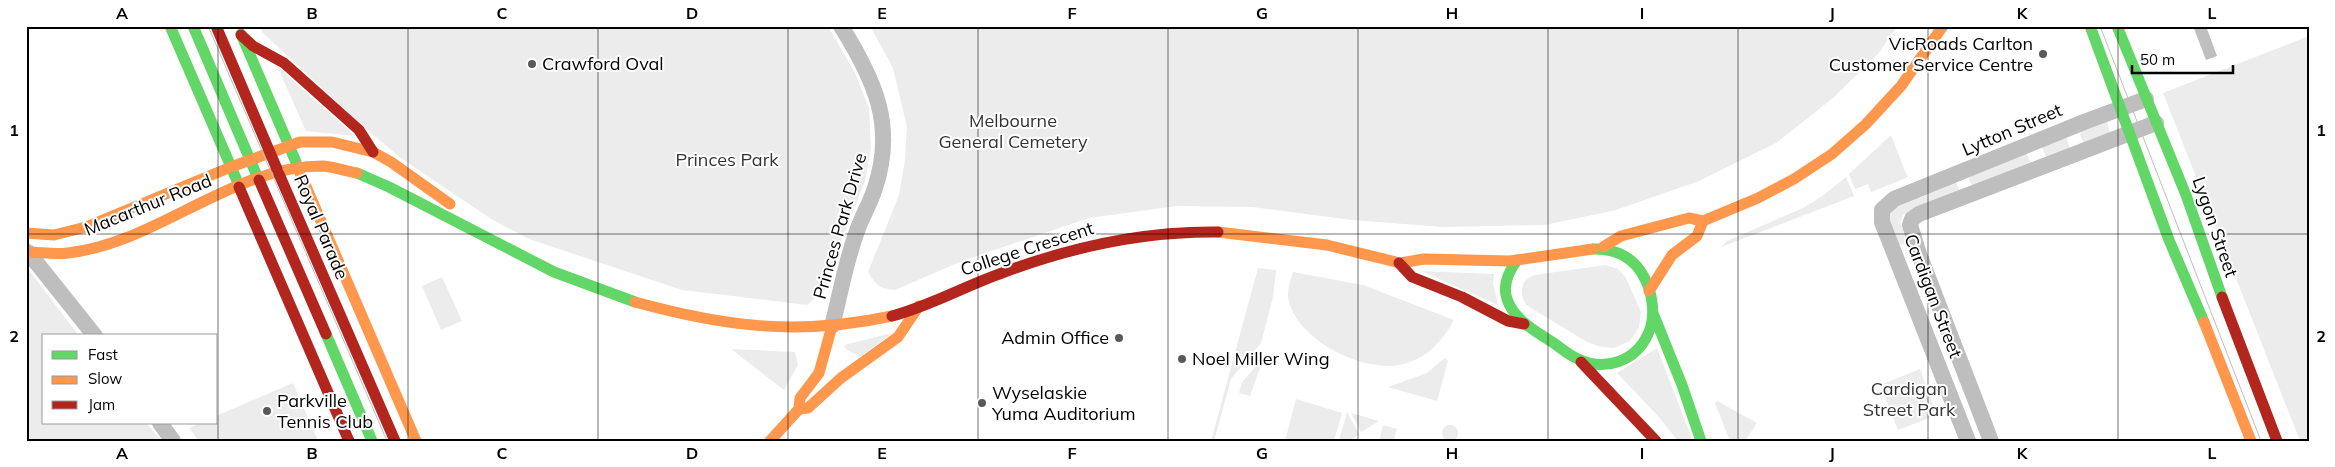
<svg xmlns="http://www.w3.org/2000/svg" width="2335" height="467" font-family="Mulish,sans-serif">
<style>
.green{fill:#ececec}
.water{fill:#bfbfbf}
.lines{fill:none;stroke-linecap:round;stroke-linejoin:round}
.street{stroke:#bebebe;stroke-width:16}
.fast{stroke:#63d668;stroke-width:11}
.slow{stroke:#ff974d;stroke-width:11}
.jam{stroke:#b3261e;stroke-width:11}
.tram{stroke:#bebebe;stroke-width:1}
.grid{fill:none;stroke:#000;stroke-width:1;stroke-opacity:0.55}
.poi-dot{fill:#595959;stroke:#fff;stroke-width:2}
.labels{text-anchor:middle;stroke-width:4;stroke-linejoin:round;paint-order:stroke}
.poi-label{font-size:18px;fill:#000;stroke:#fff;text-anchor:start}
.park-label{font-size:18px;fill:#333;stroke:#fff}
.street-label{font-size:18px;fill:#000;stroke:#fff}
.neatline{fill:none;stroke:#000;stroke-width:2}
.grid-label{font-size:16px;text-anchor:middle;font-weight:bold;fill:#000}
</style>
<rect width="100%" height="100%" fill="#fff"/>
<g class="green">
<polygon points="259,26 828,26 855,73 869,108 871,148 865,181 840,244 827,288 807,305 682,290 529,239 491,219 401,158 360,124 263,33"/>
<path d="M870,26H1897L1879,53L1833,98L1776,143L1699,181L1616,210L1545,225L1443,227L1352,220L1252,207L1177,206L1089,218L962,261L895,290C880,289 876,285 868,272L899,195L905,160L907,127L893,68Z"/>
<polygon points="2309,36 2309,441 2300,441 2163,93"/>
<polygon points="277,66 355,136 306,131"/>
<polygon points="2107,122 2111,136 2084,144 2080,134 2082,131"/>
<polygon points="1891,135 1907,176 1906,178 1871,192 1868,184 1855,189 1849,174"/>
<polygon points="2066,137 2070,148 2046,157 2042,147"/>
<polygon points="2026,153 2031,163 1972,186 1968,177"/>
<polygon points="1846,177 1854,196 1721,247 1727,241 1803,208 1821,197"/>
<polygon points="1956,182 1959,190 1958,194 1903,215 1900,222 1908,243 1899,245 1888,215 1891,207"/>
<path d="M1606,265L1618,269L1626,278L1641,312L1639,327L1630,341L1614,348L1601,347L1587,342L1526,305C1519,292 1520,281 1534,275Z"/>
<polygon points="26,266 79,336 44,336 44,423 146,423 162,441 26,441"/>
<polygon points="1258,268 1276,270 1273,297 1261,343 1231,379 1214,441 1211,441"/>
<polygon points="1421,271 1494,274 1493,283 1498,305"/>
<path d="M1293,272L1363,285L1454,320C1442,341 1429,357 1404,364C1365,374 1300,342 1289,302C1286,292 1290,282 1293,272Z"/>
<polygon points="442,277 462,321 441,330 422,286"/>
<polygon points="892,333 860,357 846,349 844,345"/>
<polygon points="1657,348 1693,441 1678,441 1658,416 1617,373"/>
<polygon points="731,349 795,352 798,365 784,390"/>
<polygon points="1445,358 1448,361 1437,401 1388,387 1427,373"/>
<polygon points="1258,364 1261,365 1250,396 1239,393 1242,382"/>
<polygon points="1920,369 1937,415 1898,430 1880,385"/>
<polygon points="293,383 318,441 199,441 189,428 200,423 216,423 216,416"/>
<polygon points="1296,399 1342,413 1334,441 1285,441"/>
<polygon points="1717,401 1757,423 1745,441 1730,441 1715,403"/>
<polygon points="1347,412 1359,434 1349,441 1339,441"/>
<polygon points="1351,413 1379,421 1361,432"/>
<polygon points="1383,425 1397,429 1393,441 1379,441"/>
<circle cx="1450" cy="433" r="8"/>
</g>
<polygon class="water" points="2193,26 2206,26 2217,56 2206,60"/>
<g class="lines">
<g class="street">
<polyline points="28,252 95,336"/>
<path d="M832,326C840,296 845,264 856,234C861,218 870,204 875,188C896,125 874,79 841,26"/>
<polyline points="160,423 173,441"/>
<polyline points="1968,441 1882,222 1882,210 1894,199 2084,122 2146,99"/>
<polyline points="1991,441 1919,254 1910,225 1912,219 1919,214 2156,123"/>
</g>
<g class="fast">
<polyline points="170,26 238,183"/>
<polyline points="193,26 257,176"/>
<polyline points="2090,26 2169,240 2204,322"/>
<polyline points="2117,26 2186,195 2222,297"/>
<polyline points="241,34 296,162"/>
<polyline points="357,173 389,187 554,272 635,302"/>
<path d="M1517,260C1509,271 1502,285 1507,299C1513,318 1533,330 1549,340C1559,346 1568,355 1578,359C1605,372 1636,361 1648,334C1656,318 1653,295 1645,279C1635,258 1616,248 1593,249"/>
<polyline points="1653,313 1682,385 1701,441"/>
<polyline points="326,334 372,441"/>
</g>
<g class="slow">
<polyline points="298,168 416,441"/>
<polyline points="1218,232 1327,245 1400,263 1424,259 1510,261 1593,249"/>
<polyline points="26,233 54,235 86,227 231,167 300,142 332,142 373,152 391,162 450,204"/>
<polyline points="1603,247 1621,236 1689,218 1703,221 1758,198 1794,179 1832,154 1866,124 1901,86 1943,26"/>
<path d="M26,252C40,252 55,255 68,253C158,243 231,166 323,166C334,167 346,171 357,173"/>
<polyline points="1649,291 1672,255 1697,236 1703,221"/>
<path d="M635,302C726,327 799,336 892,316"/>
<polyline points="2204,322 2251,441"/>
<polyline points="799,409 808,408 841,378 898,337 919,306"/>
<polyline points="770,441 799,409 800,398 819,373 832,326"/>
</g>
<g class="jam">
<polyline points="216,26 277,169"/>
<polyline points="241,35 253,46 284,63 359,130 373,152"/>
<polyline points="279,174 395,441"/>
<polyline points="259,180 326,334"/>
<polyline points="239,187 349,441"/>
<polyline points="1399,263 1412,277 1462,297 1508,321 1524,324"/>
<polyline points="2222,297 2277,441"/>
<path d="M892,316C930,306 965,286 1002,273C1071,247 1143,231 1218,232"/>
<polyline points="1581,362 1656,441"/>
</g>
<g class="tram">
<polyline points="208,26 387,441"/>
<polyline points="2100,26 2261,441"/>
</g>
</g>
<path class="grid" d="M218,26V441M408,26V441M598,26V441M788,26V441M978,26V441M1168,26V441M1358,26V441M1548,26V441M1738,26V441M1928,26V441M2118,26V441M26,234H2309"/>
<g class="poi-dot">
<circle cx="2043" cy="54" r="5"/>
<circle cx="532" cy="64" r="5"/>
<circle cx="1119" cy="338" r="5"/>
<circle cx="1182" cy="359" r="5"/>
<circle cx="982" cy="403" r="5"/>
<circle cx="267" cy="411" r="5"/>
</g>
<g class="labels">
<g class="poi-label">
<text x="2033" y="50" text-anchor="end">VicRoads Carlton<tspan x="2033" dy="21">Customer Service Centre</tspan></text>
<text x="542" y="70">Crawford Oval</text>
<text x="1109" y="344" text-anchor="end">Admin Office</text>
<text x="1192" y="365">Noel Miller Wing</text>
<text x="992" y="399">Wyselaskie<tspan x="992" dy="21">Yuma Auditorium</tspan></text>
<text x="277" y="407">Parkville<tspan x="277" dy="21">Tennis Club</tspan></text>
</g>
<g class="park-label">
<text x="1013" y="127">Melbourne<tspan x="1013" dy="21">General Cemetery</tspan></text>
<text x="727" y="166">Princes Park</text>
<text x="1909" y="395">Cardigan<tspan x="1909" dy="21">Street Park</tspan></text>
</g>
<g class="street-label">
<text transform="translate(2012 130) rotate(-23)" y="6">Lytton Street</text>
<text transform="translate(148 205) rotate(-22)" y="6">Macarthur Road</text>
<text transform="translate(840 226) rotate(-74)" y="6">Princes Park Drive</text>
<text transform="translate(321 227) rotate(67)" y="6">Royal Parade</text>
<text transform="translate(2215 227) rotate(71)" y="6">Lygon Street</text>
<text transform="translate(1027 249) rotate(-18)" y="6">College Crescent</text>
<text transform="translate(1933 296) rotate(69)" y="6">Cardigan Street</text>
</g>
</g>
<rect width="2335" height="467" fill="none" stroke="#ffffff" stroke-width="55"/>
<rect x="42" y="334" width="175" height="90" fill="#ffffff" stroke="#999999"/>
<rect x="52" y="351" width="25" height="8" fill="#63d668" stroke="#999999"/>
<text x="88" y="360" font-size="15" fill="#000000">Fast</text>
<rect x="52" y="376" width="25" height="8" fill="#ff974d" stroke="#999999"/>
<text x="88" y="384" font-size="15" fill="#000000">Slow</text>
<rect x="52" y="401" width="25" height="8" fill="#b3261e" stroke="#999999"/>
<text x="88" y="410" font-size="15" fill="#000000">Jam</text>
<path d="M2132 65v8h101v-8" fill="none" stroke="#000000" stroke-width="2.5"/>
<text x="2140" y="65" font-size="15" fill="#000000" stroke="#ffffff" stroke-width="4" paint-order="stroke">50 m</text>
<rect x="28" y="28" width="2280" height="412" class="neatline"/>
<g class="grid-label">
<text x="122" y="19">A</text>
<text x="312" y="19">B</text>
<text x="502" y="19">C</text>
<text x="692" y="19">D</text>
<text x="882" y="19">E</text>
<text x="1072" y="19">F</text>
<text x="1262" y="19">G</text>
<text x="1452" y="19">H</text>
<text x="1642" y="19">I</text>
<text x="1832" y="19">J</text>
<text x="2022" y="19">K</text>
<text x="2212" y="19">L</text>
<text x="14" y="136">1</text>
<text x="2321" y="136">1</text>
<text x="14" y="342">2</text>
<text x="2321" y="342">2</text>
<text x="122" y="459">A</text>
<text x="312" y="459">B</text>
<text x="502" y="459">C</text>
<text x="692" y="459">D</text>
<text x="882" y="459">E</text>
<text x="1072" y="459">F</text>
<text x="1262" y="459">G</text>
<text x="1452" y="459">H</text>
<text x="1642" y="459">I</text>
<text x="1832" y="459">J</text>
<text x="2022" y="459">K</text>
<text x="2212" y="459">L</text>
</g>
</svg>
